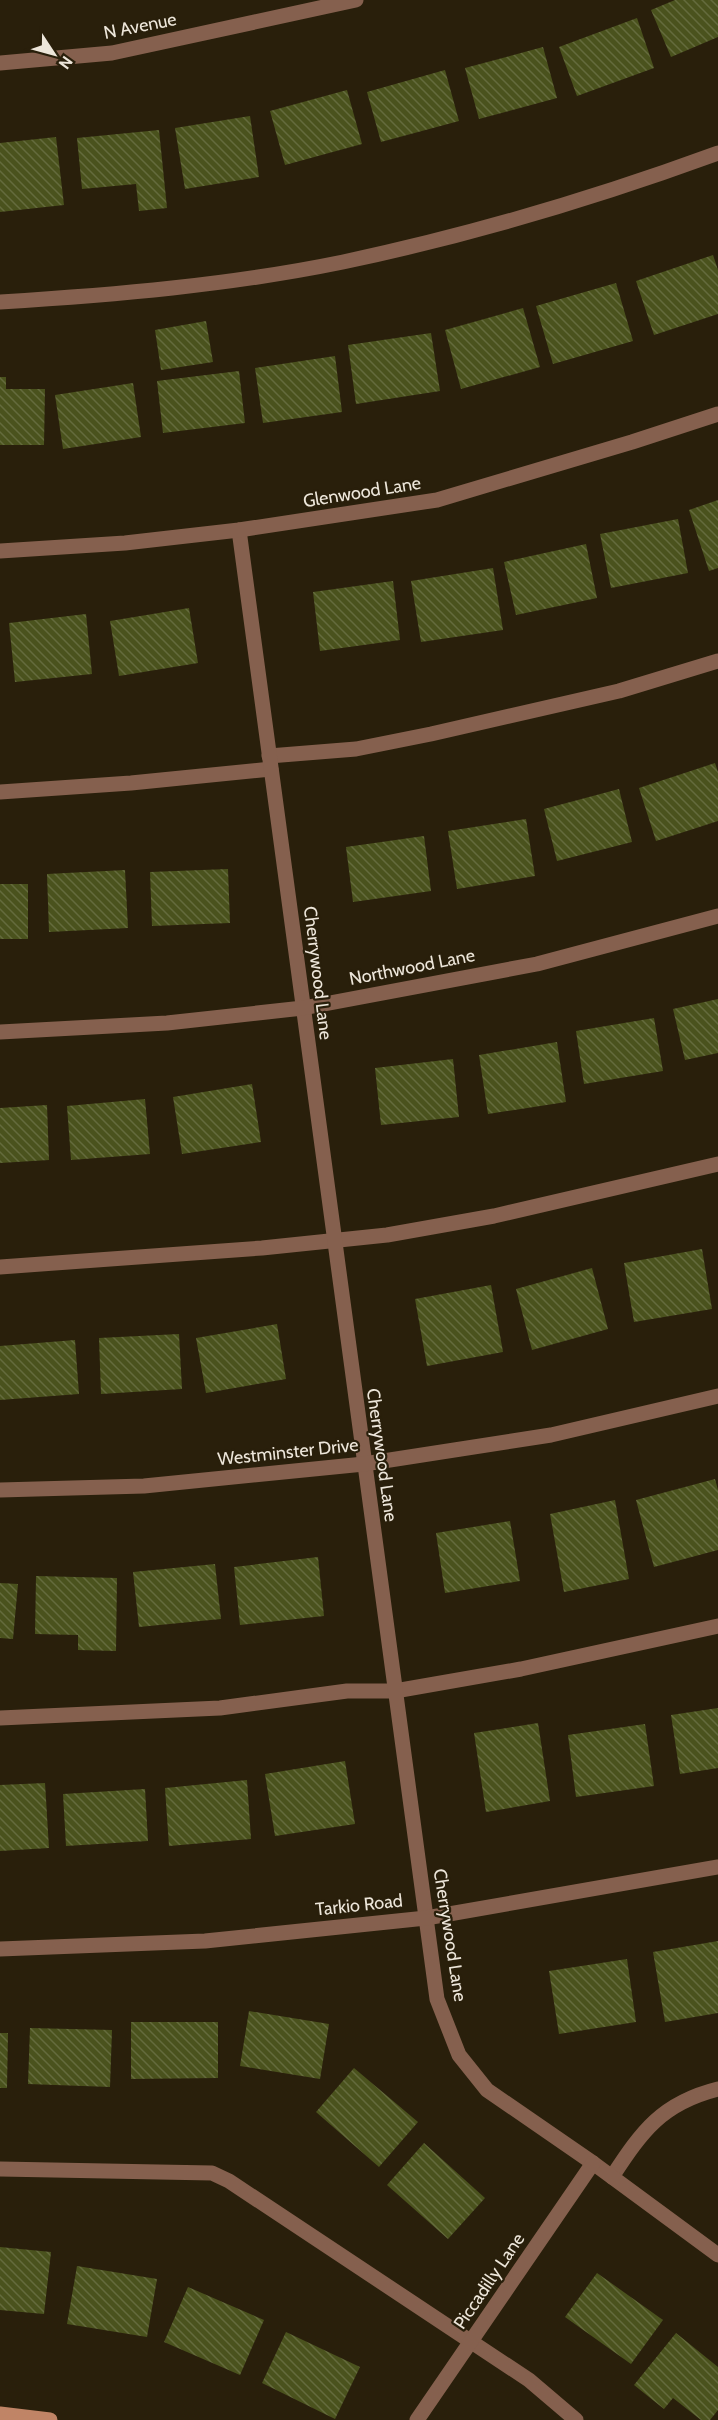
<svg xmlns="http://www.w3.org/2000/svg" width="718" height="2420" font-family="Cabin,sans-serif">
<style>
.building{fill:url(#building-back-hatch)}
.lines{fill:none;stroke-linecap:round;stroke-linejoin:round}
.lane{stroke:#85604e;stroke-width:15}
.street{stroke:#85604e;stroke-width:15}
.secondary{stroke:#c08466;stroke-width:15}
.labels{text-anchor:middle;stroke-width:4.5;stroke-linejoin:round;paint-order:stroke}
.street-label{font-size:18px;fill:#ede6da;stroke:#291f0b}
</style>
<defs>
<pattern id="building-back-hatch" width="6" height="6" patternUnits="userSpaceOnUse" patternTransform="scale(1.5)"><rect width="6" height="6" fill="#4a521d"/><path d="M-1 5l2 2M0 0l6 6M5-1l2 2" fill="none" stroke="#646b3d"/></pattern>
</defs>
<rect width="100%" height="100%" fill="#291f0b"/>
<g class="building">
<polygon points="675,0 718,0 718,37 671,57 651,10"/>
<polygon points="637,18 654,68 577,96 559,47"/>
<polygon points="543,47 557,98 479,119 465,68"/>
<polygon points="445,70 459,121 381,142 367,92"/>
<polygon points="347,90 362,144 285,165 270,111"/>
<polygon points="250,116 259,177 185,189 175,128"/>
<polygon points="159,130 167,208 139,211 136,184 82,189 77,138"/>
<polygon points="56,137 64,205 0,212 0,143"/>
<polygon points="713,255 718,270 718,314 654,335 636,281"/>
<polygon points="616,283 633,341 553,364 536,306"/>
<polygon points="523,308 540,367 461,389 445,330"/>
<polygon points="206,321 213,362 161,370 155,330"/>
<polygon points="431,333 440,391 356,404 348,345"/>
<polygon points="335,356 342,412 263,423 255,368"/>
<polygon points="239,371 245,423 163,433 157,381"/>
<polygon points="0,377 6,377 6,389 45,389 44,445 0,445"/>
<polygon points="133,383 141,437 63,449 55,395"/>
<polygon points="718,500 718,568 709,571 689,510"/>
<polygon points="678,519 688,573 611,588 600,534"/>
<polygon points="586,544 597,598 516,615 504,562"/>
<polygon points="493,568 503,630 421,642 411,581"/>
<polygon points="393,581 400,640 320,651 313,592"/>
<polygon points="189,608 198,663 119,676 110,621"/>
<polygon points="86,614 92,674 15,682 9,623"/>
<polygon points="715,763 718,772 718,821 656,841 639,788"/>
<polygon points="619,789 632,842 557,861 544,809"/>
<polygon points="526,819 535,876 457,889 448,831"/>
<polygon points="424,836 431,891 353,902 346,847"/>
<polygon points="228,869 230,923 152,926 150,872"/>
<polygon points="125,870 128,928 49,932 47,874"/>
<rect x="0" y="884" width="28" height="55"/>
<polygon points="718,999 718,1053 685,1060 673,1009"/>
<polygon points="654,1018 663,1071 584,1084 576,1031"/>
<polygon points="557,1042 566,1102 488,1114 479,1055"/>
<polygon points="453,1059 459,1117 381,1125 375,1068"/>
<polygon points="252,1084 261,1142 182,1154 173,1097"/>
<polygon points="145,1099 150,1154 71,1160 67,1106"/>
<polygon points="47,1105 49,1160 0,1163 0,1108"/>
<polygon points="702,1249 712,1309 634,1322 624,1263"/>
<polygon points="592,1268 608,1329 532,1350 516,1289"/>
<polygon points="491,1285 503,1352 427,1366 415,1299"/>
<polygon points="277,1324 286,1379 206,1393 196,1338"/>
<polygon points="179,1334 182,1389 101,1394 99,1338"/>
<polygon points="75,1340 79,1394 0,1400 0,1346"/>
<polygon points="715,1479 718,1490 718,1550 654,1567 636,1500"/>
<polygon points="615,1500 629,1579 564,1592 550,1514"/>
<polygon points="510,1521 520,1581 445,1593 436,1533"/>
<polygon points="318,1557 324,1616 240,1625 234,1567"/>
<polygon points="215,1564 221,1619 139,1627 133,1572"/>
<polygon points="36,1576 117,1578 116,1651 78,1650 78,1635 35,1634"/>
<polygon points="0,1583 18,1584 13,1639 0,1638"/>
<polygon points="718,1708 718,1768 680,1774 671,1715"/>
<polygon points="538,1723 550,1801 486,1812 474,1733"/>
<polygon points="645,1724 654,1786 576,1797 568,1735"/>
<polygon points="345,1761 355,1824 275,1836 265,1774"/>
<polygon points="247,1780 251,1839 169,1846 165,1788"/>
<polygon points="45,1783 49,1848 0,1851 0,1785"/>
<polygon points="145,1789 148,1841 66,1846 63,1794"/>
<polygon points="718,1941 718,2013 665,2022 653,1952"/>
<polygon points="627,1959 636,2022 559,2034 549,1971"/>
<polygon points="249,2011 329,2024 320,2079 240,2066"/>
<polygon points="131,2022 218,2022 218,2078 131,2079"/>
<polygon points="30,2028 112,2030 110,2087 28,2084"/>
<polygon points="0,2033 8,2033 7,2088 0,2088"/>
<polygon points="354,2068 418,2122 379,2167 316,2112"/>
<polygon points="424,2143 485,2198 448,2239 387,2185"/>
<polygon points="0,2247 51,2252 44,2314 0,2310"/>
<polygon points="77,2266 157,2279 147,2337 67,2324"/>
<polygon points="597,2273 663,2320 631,2364 565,2317"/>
<polygon points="188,2287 264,2320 240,2375 164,2342"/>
<polygon points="286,2332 360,2367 335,2419 262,2383"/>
<polygon points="676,2333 718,2367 718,2410 710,2420 701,2420 673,2398 664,2409 634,2385"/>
</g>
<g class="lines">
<g class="lane">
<path d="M0,302C114,295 231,285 343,262C471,235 595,198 718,153"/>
<polyline points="269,756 356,749 431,734 619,691 718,661"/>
<polyline points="0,792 131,783 271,769"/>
<polyline points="0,1267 262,1248 387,1235 494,1216 718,1164"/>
<polyline points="0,1718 220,1708 347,1691 395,1691 521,1669 718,1626"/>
<polyline points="0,2169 212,2173 229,2181 529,2380 576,2420"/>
<path d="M612,2177C642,2131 662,2103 718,2089"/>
</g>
<g class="street">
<polyline points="0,63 112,53 356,0"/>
<polyline points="239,530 437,1999 459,2055 487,2090 593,2163 718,2255"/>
<polyline points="0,551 125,543 239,530 437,500 632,442 718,414"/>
<polyline points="0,1032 167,1023 303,1008 537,964 718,916"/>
<polyline points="0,1490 144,1486 364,1464 551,1435 718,1396"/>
<polyline points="0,1949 205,1941 426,1918 718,1867"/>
<polyline points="417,2420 593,2163"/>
</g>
<polyline class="secondary" points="0,2414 50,2420"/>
</g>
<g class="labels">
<g class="street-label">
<text transform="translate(140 26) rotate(-11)" y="6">N Avenue</text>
<text transform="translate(362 492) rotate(-9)" y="6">Glenwood Lane</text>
<text transform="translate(412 967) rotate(-11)" y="6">Northwood Lane</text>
<text transform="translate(318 973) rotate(83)" y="6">Cherrywood Lane</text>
<text transform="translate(288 1452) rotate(-6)" y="6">Westminster Drive</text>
<text transform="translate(382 1455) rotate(82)" y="6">Cherrywood Lane</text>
<text transform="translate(359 1905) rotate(-6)" y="6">Tarkio Road</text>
<text transform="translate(450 1935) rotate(81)" y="6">Cherrywood Lane</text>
<text transform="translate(489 2281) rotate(-56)" y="6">Piccadilly Lane</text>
</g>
</g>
<g transform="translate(54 54) rotate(126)" stroke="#291f0b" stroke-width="4.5" paint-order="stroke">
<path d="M0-4.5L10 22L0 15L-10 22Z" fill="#ede6da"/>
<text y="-9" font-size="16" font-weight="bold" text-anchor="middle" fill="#ede6da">N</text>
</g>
</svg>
